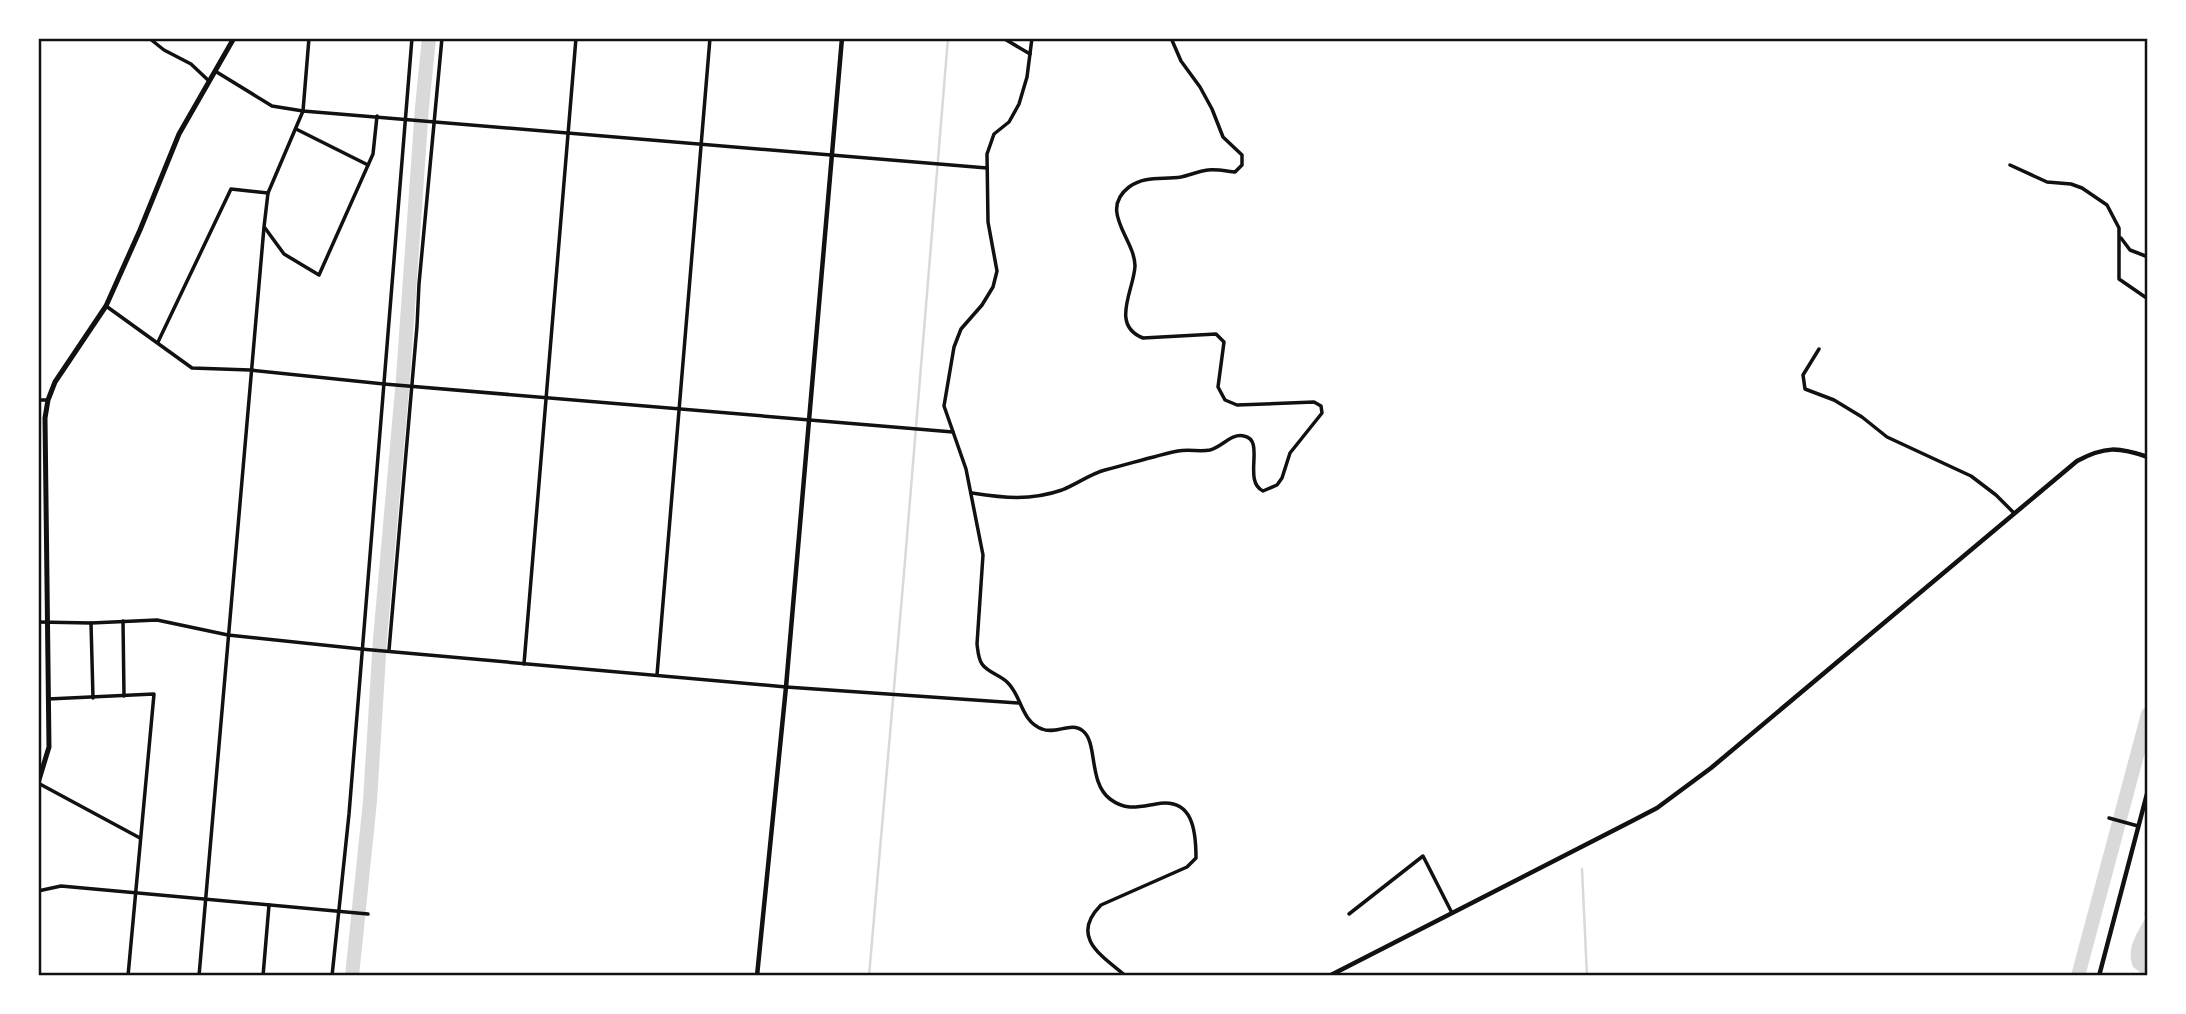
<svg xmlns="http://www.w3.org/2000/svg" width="2186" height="1014" font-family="Raleway,sans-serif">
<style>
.water{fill:#d9d9d9}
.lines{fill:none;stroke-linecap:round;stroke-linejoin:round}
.stream{stroke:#d9d9d9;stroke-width:2.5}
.river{stroke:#d9d9d9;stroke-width:14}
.minor{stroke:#111;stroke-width:3.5}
.tertiary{stroke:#111;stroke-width:4.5}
.primary{stroke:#111;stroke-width:5}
.neatline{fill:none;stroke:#111;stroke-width:2.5}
</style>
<rect width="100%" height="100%" fill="#fff"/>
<path class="water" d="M2147,907L2148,975H2144L2133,967C2126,947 2137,934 2146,917L2144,914Z"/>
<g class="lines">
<g class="stream">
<polyline points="1582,869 1587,976"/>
<polyline points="869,976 904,573 948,38"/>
</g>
<g class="river">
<polyline points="352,976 370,801 380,639 403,378 422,107 429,38"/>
<polyline points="2078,976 2148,714"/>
</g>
<g class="minor">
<polyline points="149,38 164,50 191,64 209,81"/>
<polyline points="1003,38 1030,54"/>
<path d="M1032,38L1027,77L1019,104L1009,122L994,134L987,154L988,222L997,271L993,287L982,305L961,329L954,347L944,406L966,469L983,555L977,644C978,651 978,658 982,664C988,673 1001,675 1008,683C1022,697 1021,721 1042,729C1056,735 1071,721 1083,731C1098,743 1088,782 1110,799C1126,811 1138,807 1156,804C1193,797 1196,831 1196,858L1187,867L1101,905C1069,937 1102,956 1126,976"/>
<polyline points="215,71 272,106 303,111 987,168"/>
<polyline points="296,129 368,165"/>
<polyline points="2010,165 2047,182 2071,184 2082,188 2107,205 2119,228 2119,279 2148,299"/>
<polyline points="265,228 284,254 319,275 373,154 377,116"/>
<polyline points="2121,238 2130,250 2148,257"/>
<polyline points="106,306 192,368 250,370 384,384 953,432"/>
<polyline points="158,342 231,189 268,193"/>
<polyline points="1819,349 1803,375 1805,389 1834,400 1862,417 1887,437 1971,476 1996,495 2014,513"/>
<polyline points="38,400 48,400"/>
<path d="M972,493C1004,498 1030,501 1062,490C1077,484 1090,474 1105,470C1129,464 1154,456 1178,451C1189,449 1200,452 1210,450C1222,447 1231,433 1244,436C1266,440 1242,481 1263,491L1277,485L1282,478L1290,453L1322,413L1321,406L1314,402L1237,405L1225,400L1218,387L1224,342L1216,334L1143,338C1110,325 1134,290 1135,266C1135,239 1098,211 1129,187C1145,175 1163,180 1181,177C1190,175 1199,171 1208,170C1216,169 1226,171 1235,172L1242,165V155L1223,137L1212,109L1200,87L1181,61L1171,38"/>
<polyline points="123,621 124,696"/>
<polyline points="38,622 91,623 157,620 228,635 361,649 786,687 1019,703"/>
<polyline points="91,623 93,698"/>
<polyline points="389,650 417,326 419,284 442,38"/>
<polyline points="524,664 576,38"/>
<polyline points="657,675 710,38"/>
<polyline points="48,699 154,694 128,976"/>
<polyline points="38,783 140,838"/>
<polyline points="2109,818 2138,826"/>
<polyline points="38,891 61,886 368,914"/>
<polyline points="1349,914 1423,856 1452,913"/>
<polyline points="199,976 264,227 268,193 303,111 309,38"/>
<polyline points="263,976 269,905"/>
<polyline points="332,976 349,814 412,38"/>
</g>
<g class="tertiary">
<polyline points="757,976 786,687 842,38"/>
<path d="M1329,976L1632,821L1657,808L1711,768L2077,461C2105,446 2118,447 2148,457"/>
<polyline points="2099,976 2148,790"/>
</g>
<polyline class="primary" points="38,783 49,747 45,418 48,400 55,382 106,306 140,230 179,134 234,38"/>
</g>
<rect width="2186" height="1014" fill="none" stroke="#ffffff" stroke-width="80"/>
<rect x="40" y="40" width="2106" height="934" class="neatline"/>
</svg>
